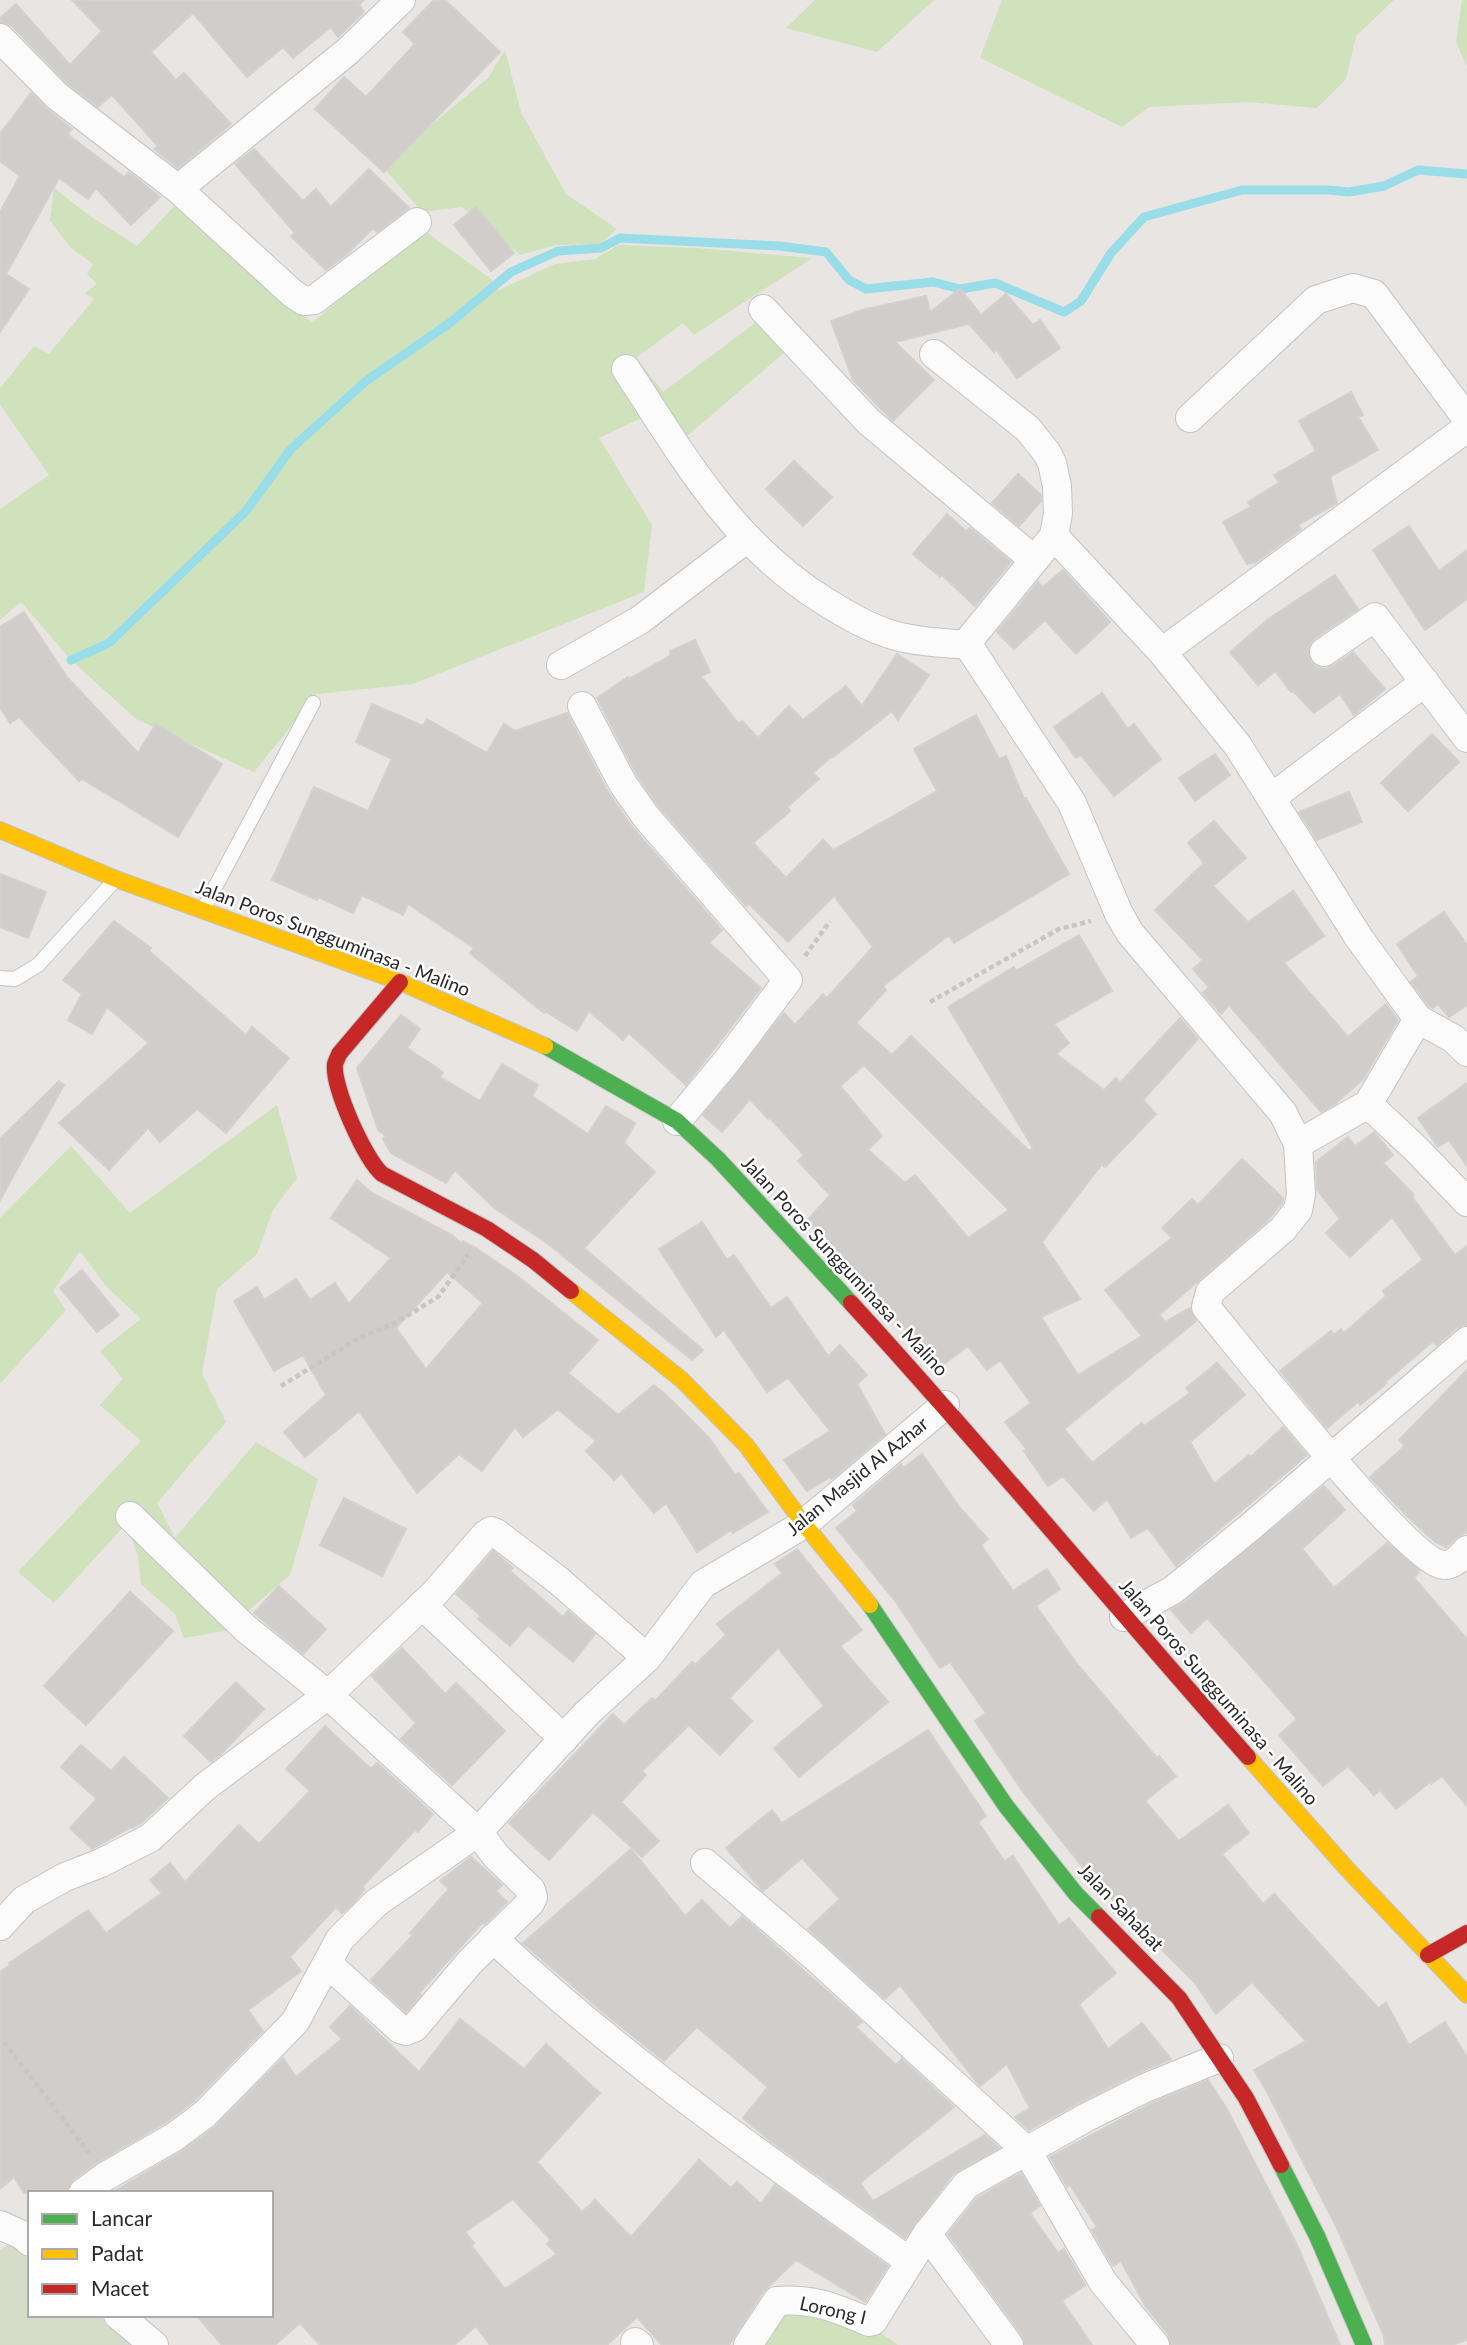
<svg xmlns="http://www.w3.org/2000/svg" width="1467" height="2345" font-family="Lato,sans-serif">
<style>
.green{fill:#d0e2bc}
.cemetery{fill:#d7dcca}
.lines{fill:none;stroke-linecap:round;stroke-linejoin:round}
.stream{stroke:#98dde8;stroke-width:9}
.building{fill:#d0cdcb;stroke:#d3d1ce;stroke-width:2;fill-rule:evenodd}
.lane-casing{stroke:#c4c4c4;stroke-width:16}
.street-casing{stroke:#c4c4c4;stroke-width:30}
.fast-casing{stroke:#c4c4c4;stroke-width:18}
.slow-casing{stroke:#c4c4c4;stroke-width:18}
.jam-casing{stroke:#c4c4c4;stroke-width:18}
.path{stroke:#c6c6c6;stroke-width:4.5;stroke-dasharray:5 3.5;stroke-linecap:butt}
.lane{stroke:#fcfbfb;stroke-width:14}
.street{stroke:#fcfbfb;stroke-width:28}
.fast{stroke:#4caf50;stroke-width:16}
.slow{stroke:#ffc107;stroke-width:16}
.jam{stroke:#c62828;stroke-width:16}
.labels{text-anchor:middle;stroke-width:5;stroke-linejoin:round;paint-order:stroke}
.street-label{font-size:19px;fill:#2b2b2b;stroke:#fff}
</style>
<rect width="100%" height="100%" fill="#e8e5e2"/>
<g class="green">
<polygon points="815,0 934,0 877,52 786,28"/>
<polygon points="1002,0 1394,0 1356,36 1346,79 1317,108 1248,102 1149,107 1122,127 980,58"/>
<polygon points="1462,0 1467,0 1467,67 1456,42"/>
<polygon points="505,50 521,112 566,194 617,229 600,244 556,245 520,255 462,207 422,212 382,166 488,78"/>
<polygon points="54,188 90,216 137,246 180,200 312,323 422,229 491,279 499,290 555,264 595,259 618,245 697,248 812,258 694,335 683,323 636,358 663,392 759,320 786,351 686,437 667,406 599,438 652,525 644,592 413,684 317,694 254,772 136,719 71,660 21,602 0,620 0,509 49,475 0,404 0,388 34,346 49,354 94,299 85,293 97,284 87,274 93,264 71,248 50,221"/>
<polygon points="277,1105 297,1178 273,1210 257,1254 217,1289 202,1374 226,1422 157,1503 175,1538 256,1442 318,1479 290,1575 225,1631 184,1638 175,1614 141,1584 138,1556 126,1524 54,1603 18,1572 141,1441 100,1405 123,1379 100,1351 141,1319 105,1285 80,1251 53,1291 66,1310 0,1384 0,1218 71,1146 130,1213"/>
<path d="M778,2314C819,2314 866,2318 898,2345H756Z"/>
</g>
<polygon class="cemetery" points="10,2243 30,2260 30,2315 98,2315 134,2345 0,2345 0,2250"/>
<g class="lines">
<polyline class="stream" points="71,660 109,643 246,511 291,449 366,381 451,322 511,272 558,251 601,248 620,238 779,246 826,252 849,280 866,289 933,282 960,289 995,283 1064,312 1081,301 1111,253 1144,217 1242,190 1328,190 1349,192 1384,186 1418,170 1467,174"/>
</g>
<g class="building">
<polygon points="72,0 364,0 359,4 364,12 338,37 331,27 293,58 283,47 247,77 193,13 151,52 176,80 184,73 231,124 178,168 154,149 158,146 112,95 98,107 68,84 12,26 0,22 0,18 16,4 70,65 102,31"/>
<polygon points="434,0 445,0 500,52 384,172 315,109 344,77 366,97 415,44 403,32"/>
<polygon points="31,93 47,109 72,129 67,134 124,177 129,172 160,197 131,225 96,188 88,199 59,178 6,274 29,289 0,332 0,212 20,176 0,161 0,134"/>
<polygon points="254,149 303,201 316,189 331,207 369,169 409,208 377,232 373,228 347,254 326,270 291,236 295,233 235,164"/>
<polygon points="476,207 514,253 491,271 454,225"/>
<polygon points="960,289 981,315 1006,294 1033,325 1040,320 1060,348 1017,378 996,349 994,352 970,325 972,323 895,342 934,380 893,421 853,380 831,321 862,310 926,296 930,312"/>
<polygon points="1351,392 1363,415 1358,417 1378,450 1330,477 1337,503 1298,525 1301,529 1256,562 1247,564 1223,522 1251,507 1248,502 1279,483 1274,475 1316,451 1299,421"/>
<polygon points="794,461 832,497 803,526 766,489"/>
<polygon points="1018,474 1041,495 1041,501 1019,526 992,503"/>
<polygon points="947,514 966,531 970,528 1011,562 975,606 942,575 940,577 913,554"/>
<polygon points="1409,526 1439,571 1467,550 1467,599 1425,630 1373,550"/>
<polygon points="1063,570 1110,622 1076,654 1045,620 1014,649 997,632 1038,582 1043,587"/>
<polygon points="1335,575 1358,609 1314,639 1309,645 1308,654 1311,662 1316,667 1325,669 1333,666 1353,652 1385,689 1354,715 1340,694 1314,713 1293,691 1291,692 1275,671 1258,685 1230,652 1267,620"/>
<polygon points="24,612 67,677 138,753 156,724 222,764 178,837 82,779 79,781 19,717 10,723 0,707 0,627"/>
<path d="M695,640L710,672L701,676L739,724L742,721L758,738L789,706L803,720L846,686L862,706L897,654L929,675L898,720L892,711L832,758L831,757L813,773L819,779L787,807L790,811L753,843L786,878L823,840L833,850L937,791L914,749L976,715L999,759L1006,756L1024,799L1026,798L1069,874L954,943L949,935L883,986L886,990L856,1023L892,1055L911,1036L1029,1151L1033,1148L948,1007L1014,967L1016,971L1079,935L1112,991L1054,1024L1069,1043L1056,1054L1104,1090L1116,1078L1120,1083L1180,1018L1198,1039L1143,1100L1156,1114L1105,1167L1102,1164L1042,1242L1080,1299L1041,1317L1078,1375L1142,1336L1105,1290L1172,1238L1162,1228L1192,1199L1198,1205L1242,1159L1283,1198L1282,1203L1267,1221L1159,1315L1165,1322L1190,1308L1196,1321L1064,1429L1092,1463L1142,1423L1144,1426L1190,1393L1186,1388L1217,1363L1245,1395L1190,1442L1214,1484L1249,1455L1251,1457L1283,1427L1307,1455L1176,1566L1148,1528L1131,1538L1107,1499L1094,1511L1063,1476L1048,1486L1024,1451L1027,1450L1005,1422L1031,1403L1000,1360L987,1370L968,1346L940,1367L903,1327L873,1289L870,1291L846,1263L806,1222L830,1195L798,1161L804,1155L770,1118L768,1119L750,1099L722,1132L703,1115L784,1013L795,1025L823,994L827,998L873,947L834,896L788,942L749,904L746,906L660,808L637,775L597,698L628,677L629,679L671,655L670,651ZM864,1065L1009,1210L968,1238L915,1175L905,1183L868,1150L882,1136L840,1086Z"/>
<polygon points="1102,693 1128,729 1134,724 1161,759 1114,796 1081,755 1076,758 1054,727"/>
<polygon points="372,704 423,726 427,719 487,753 504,724 515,731 567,713 608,792 633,828 722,930 709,943 761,988 686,1085 629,1033 623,1040 589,1011 577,1031 545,1011 544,1013 470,953 474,948 408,904 403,915 362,895 353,913 318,897 317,900 272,880 314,787 368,811 392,759 356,742"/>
<polygon points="1432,734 1459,762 1408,811 1381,783"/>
<polygon points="1215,754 1230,775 1195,801 1179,778"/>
<polygon points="1349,792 1362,822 1317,840 1299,812"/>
<polygon points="1214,821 1246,858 1213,886 1248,922 1293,891 1324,936 1284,963 1348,1037 1386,1004 1398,1020 1363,1079 1335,1104 1321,1112 1229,1005 1221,1014 1203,993 1209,987 1193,969 1203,960 1155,910 1204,863 1188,843"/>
<polygon points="0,874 46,892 28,938 0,927"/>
<polygon points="1444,912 1467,945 1467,1005 1449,1017 1438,1004 1433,1008 1429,1006 1411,982 1418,976 1397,944"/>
<polygon points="114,921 151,948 149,951 246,1035 252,1027 289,1058 226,1133 197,1109 160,1142 148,1128 109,1170 59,1123 149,1043 107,1007 92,1034 68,1020 82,994 63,980"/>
<polygon points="401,1015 420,1029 407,1048 443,1072 440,1077 480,1101 502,1064 538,1085 532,1096 588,1134 606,1106 635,1123 624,1143 655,1172 584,1248 703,1350 692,1360 547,1243 493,1207 455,1170 446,1183 391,1153 383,1139 386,1136 378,1130 357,1068"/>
<polygon points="59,1081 64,1085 0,1200 0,1139"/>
<polygon points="1467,1083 1467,1166 1449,1140 1438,1147 1418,1118"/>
<polygon points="1374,1132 1393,1155 1383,1163 1414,1195 1412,1197 1455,1255 1467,1246 1467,1325 1456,1328 1437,1345 1432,1342 1384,1383 1386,1384 1360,1405 1358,1402 1327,1428 1280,1371 1331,1331 1334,1335 1341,1329 1344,1333 1386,1296 1383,1291 1423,1260 1392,1217 1350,1257 1326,1233 1340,1219 1317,1190 1316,1162 1348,1137 1355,1146"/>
<path d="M357,1180L372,1193L452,1235L461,1243L463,1241L476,1248L520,1278L598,1340L568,1373L618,1415L654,1385L667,1396L709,1438L735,1475L739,1473L768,1512L733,1533L731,1530L697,1552L666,1503L654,1513L621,1473L614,1480L586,1451L596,1441L558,1409L523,1437L515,1427L482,1471L459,1454L417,1493L359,1411L305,1457L284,1432L326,1395L303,1355L274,1371L234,1301L257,1287L264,1300L296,1279L310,1300L335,1283L349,1304L391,1258L331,1218ZM447,1272L483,1303L426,1369L396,1328Z"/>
<polygon points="702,1222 727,1260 734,1255 771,1308 787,1297 828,1356 840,1345 867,1375 857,1384 885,1434 832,1479 830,1477 807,1491 784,1460 830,1431 788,1378 767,1392 724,1330 716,1337 659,1249"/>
<polygon points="82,1270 119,1315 97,1332 60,1288"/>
<polygon points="1467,1370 1467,1532 1456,1538 1446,1547 1435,1542 1409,1518 1370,1477 1405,1446 1399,1440"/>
<polygon points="922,1454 961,1509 988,1539 981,1545 1013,1591 1047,1569 1060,1589 1036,1606 1077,1664 1157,1758 1159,1756 1176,1776 1145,1801 1179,1841 1228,1805 1249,1833 1222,1854 1263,1904 1274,1894 1378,2008 1386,2003 1409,2045 1445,2022 1467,2057 1467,2340 1452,2345 1385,2345 1384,2336 1336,2226 1265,2088 1254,2070 1306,2041 1252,1982 1216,2014 1195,1983 1092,1879 1024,1793 975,1721 986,1713 950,1662 940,1668 896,1602 836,1528 857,1511 853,1505 901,1464 903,1468"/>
<polygon points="1324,1486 1345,1510 1302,1549 1334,1588 1387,1543 1420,1571 1414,1578 1467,1639 1467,1806 1442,1776 1431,1784 1430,1782 1396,1809 1380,1790 1374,1795 1348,1766 1323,1786 1279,1735 1297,1719 1249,1664 1207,1618 1191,1633 1171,1610 1183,1603"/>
<polygon points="344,1498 406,1529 382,1576 320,1545"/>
<polygon points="797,1549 862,1630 840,1646 888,1702 799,1777 774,1748 824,1706 778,1648 729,1698 752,1721 720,1755 689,1725 642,1771 646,1775 621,1802 659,1841 642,1857 593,1812 549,1860 509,1823 613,1714 624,1725 652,1698 655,1701 692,1662 695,1665 726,1635 717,1624 782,1573 775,1564"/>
<polygon points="493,1551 513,1568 510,1571 563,1617 568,1611 595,1634 573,1662 528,1625 510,1646 478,1619 481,1616 456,1594"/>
<polygon points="279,1586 326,1629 303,1654 254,1613"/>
<polygon points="130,1592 173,1631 86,1725 44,1686"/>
<polygon points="402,1648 445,1694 456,1683 505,1731 452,1785 401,1739 416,1723 372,1676"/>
<polygon points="236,1682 264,1709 221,1754 211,1762 184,1736"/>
<polygon points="325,1726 371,1769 377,1763 433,1814 418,1832 415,1830 362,1887 365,1889 354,1902 342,1913 336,1907 290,1957 301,1971 248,2010 263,2031 194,2101 165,2123 96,2163 73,2180 67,2193 24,2193 14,2177 0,2189 0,1972 10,1965 9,1963 88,1910 106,1933 162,1893 150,1880 170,1863 185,1882 239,1825 259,1844 310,1791 286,1769"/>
<polygon points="928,1730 986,1816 978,1822 1004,1861 1013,1856 1059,1925 1069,1918 1116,1973 1079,2004 1108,2049 1142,2023 1171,2059 1138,2073 1080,2102 1029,2130 1015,2117 1030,2108 1007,2064 980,2086 900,1985 885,1999 808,1929 840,1899 802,1858 763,1891 726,1848 772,1810 782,1823"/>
<polygon points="81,1745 111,1771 124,1757 168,1798 140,1824 132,1828 131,1827 92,1849 70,1828 97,1799 61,1767"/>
<polygon points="631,1849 685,1916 702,1900 730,1928 742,1916 862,2022 856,2027 896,2065 902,2059 954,2107 860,2183 873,2201 985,2135 999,2148 953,2174 905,2238 772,2142 743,2118 768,2087 697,2027 664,2061 603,2012 523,1943"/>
<polygon points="471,1857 502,1885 496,1891 507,1902 485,1924 482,1923 419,1993 421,1995 406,2012 371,1980 413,1935 410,1933 449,1889 440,1881"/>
<path d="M350,2006L419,2072L460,2019L524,2069L546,2044L600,2093L537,2162L582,2212L595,2200L631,2237L699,2160L731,2188L737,2182L761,2204L775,2185L888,2266L865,2302L796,2260L763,2292L729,2345H662L637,2317L607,2345H490L476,2326L454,2345H320L300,2323L275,2345H222L196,2315H271V2193H111L182,2151L215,2127L283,2058L296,2077L342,2039L330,2027ZM513,2199L551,2240L547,2244L557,2254L505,2289L471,2245L474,2243L465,2232Z"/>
<polygon points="1208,2080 1227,2109 1297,2245 1340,2345 1171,2345 1168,2334 1146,2307 1121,2261 1113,2266 1092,2230 1097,2227 1070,2185 1067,2187 1050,2157 1152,2103"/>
<polygon points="1021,2173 1040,2206 1030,2213 1058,2253 1064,2249 1085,2285 1062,2301 1092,2345 1025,2345 1022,2335 948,2234 977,2198"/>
</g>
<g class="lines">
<g class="lane-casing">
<g id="lane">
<polyline points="204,908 313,703"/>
<polyline points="0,978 15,979 38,965 115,880"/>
</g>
</g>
<g class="street-casing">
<g id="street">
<polyline points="0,38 57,96 178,189 348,51 401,0"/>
<polyline points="178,189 292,293 304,301 314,300 417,222"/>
<polyline points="763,309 868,421 1033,559"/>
<path d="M934,354L1028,429L1047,453L1052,463L1057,486L1058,513L1054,536L969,640L968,645L1072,803L1119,914L1130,933L1283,1113L1298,1144L1301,1194L1298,1210L1283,1229L1210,1292L1206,1307C1238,1345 1410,1565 1445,1565C1454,1565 1461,1556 1467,1550"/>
<path d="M626,369C685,459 732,544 826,602C847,615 869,628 893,635C917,642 943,643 968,645"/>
<polyline points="1190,418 1316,300 1353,288 1374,294 1467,419"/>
<polyline points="1054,536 1162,652 1238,746 1359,938 1418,1019 1368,1104 1298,1144"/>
<polyline points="1162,652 1467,428"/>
<polyline points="1324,652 1375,617 1467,738"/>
<polyline points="561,665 640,620 746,539"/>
<polyline points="582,706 623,784 647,818 788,980 727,1061 677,1121"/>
<polyline points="1271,798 1425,682"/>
<polyline points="1418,1019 1454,1039 1467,1052"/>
<polyline points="1368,1104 1416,1149 1467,1202"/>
<polygon points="491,1531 496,1533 559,1581 647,1658 586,1714 478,1832 328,1695 435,1593 485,1535"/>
<polyline points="422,1605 564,1739"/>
<polyline points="1124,1617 1173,1590 1248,1529 1467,1341"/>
<polyline points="647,1658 703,1584 804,1524 945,1405"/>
<polyline points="705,1863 814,1956 1027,2151 1103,2282 1155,2345"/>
<polyline points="0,1926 24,1900 65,1877 101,1863 150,1838 206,1786 328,1695 245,1628 130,1516"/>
<path d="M493,1938C621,2059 767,2159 909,2261"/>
<polyline points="83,2193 106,2176 174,2137 205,2114 295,2022 340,1939 376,1903 478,1832 496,1856 531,1890 533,1897 530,1903 470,1962 414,2028 406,2031 400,2029 327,1963"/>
<polyline points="0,2225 22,2235 30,2242"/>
<polyline points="927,2234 1009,2345"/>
<polyline points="118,2315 154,2345"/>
<polyline points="635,2342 639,2345"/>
<path d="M748,2345L777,2301C814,2298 836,2308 869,2322L873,2321L927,2234L966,2185L1087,2117L1145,2088L1219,2058"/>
</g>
</g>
<g class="fast-casing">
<g id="fast">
<polyline points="545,1046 677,1121 718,1159 851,1303"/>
<polyline points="870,1605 1006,1806 1076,1894 1099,1917"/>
<polyline points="1281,2165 1317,2236 1364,2345"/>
</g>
</g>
<g class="slow-casing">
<g id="slow">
<polyline points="0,830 116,879 400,982 545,1046"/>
<polyline points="571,1291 682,1380 746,1445 804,1524 870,1605"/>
<polyline points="1248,1757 1349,1871 1467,1995"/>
</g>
</g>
<g class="jam-casing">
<g id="jam">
<path d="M400,982L339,1054C338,1057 336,1061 335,1064C332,1086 365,1159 382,1174L487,1229L533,1260L571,1291"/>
<path d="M851,1303C987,1451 1114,1606 1248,1757"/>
<polyline points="1099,1917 1179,1998 1246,2098 1281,2165"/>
<polyline points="1428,1955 1467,1933"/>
</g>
</g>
<g class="path">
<polyline points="805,956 830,921"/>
<polyline points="930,1002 1059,929 1091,921"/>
<polyline points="281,1386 359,1338 397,1322 438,1297 468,1255"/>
<polyline points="4,2042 89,2153"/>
</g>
<use href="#lane" class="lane"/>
<use href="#street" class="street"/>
<use href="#fast" class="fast"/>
<use href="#slow" class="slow"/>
<use href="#jam" class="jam"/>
</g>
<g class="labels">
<g class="street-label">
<text transform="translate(333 938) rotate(21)" y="7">Jalan Poros Sungguminasa - Malino</text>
<text transform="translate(845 1266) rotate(47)" y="7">Jalan Poros Sungguminasa - Malino</text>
<text transform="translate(857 1476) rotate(-39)" y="7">Jalan Masjid Al Azhar</text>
<text transform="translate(1219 1692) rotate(49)" y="7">Jalan Poros Sungguminasa - Malino</text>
<text transform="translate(1121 1907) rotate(46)" y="7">Jalan Sahabat</text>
<text transform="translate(833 2310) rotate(13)" y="7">Lorong I</text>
</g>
</g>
<rect x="28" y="2191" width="245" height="126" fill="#ffffff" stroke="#aaaaaa" stroke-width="2"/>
<rect x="42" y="2214" width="35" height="10" fill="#4caf50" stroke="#aaaaaa" stroke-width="2"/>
<text x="91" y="2226" font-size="21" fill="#2b2b2b">Lancar</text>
<rect x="42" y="2249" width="35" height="10" fill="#ffc107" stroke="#aaaaaa" stroke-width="2"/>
<text x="91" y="2261" font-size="21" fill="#2b2b2b">Padat</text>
<rect x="42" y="2284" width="35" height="10" fill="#c62828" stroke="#aaaaaa" stroke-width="2"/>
<text x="91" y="2296" font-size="21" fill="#2b2b2b">Macet</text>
</svg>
